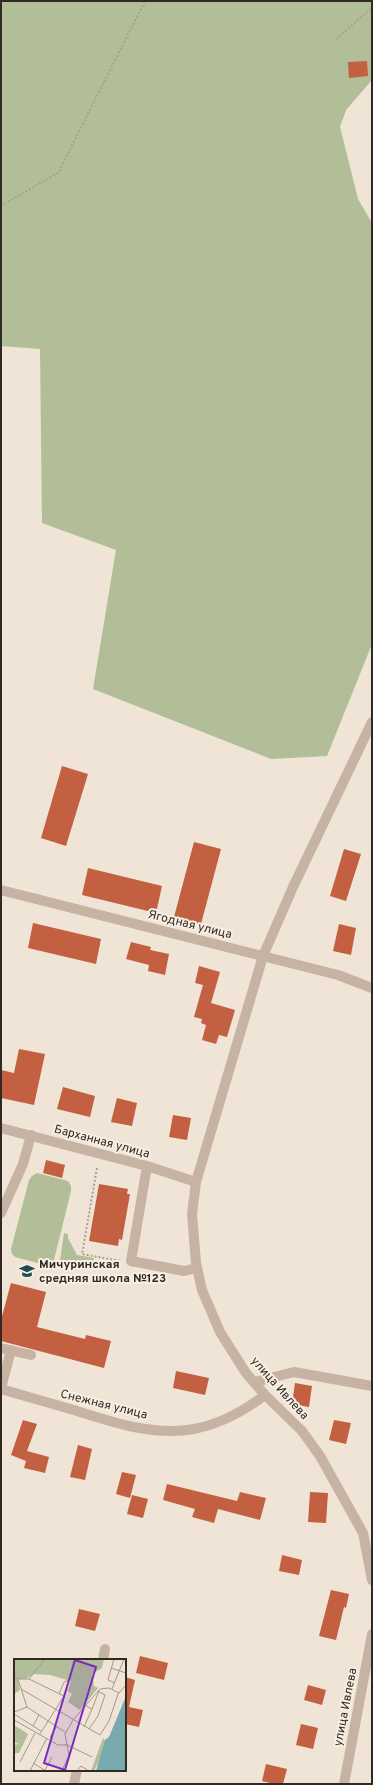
<svg xmlns="http://www.w3.org/2000/svg" width="373" height="1785" font-family="Overpass,sans-serif">
<style>
.green{fill:#b1be97}
.building{fill:#c36041}
.lines{fill:none;stroke-linecap:round;stroke-linejoin:round}
.path{stroke:#b29d8d;stroke-width:2;stroke-dasharray:2 2;stroke-linecap:butt}
.minor{stroke:#c7b3a3;stroke-width:10}
.labels{text-anchor:middle;stroke-width:4;stroke-linejoin:round;paint-order:stroke}
.street-label{font-size:12px;fill:#322925;stroke:#f8eee2}
.poi-label{font-size:12px;font-weight:bold;fill:#322925;stroke:#f8eee2;text-anchor:start}
.inset-road{fill:none;stroke:#a4998f;stroke-width:1}
.view{fill:#7b2cbf;fill-opacity:0.15;stroke:#7b2cbf;stroke-width:2}
.inset-edge{fill:none;stroke:#322925;stroke-width:2}
</style>
<rect width="100%" height="100%" fill="#f0e4d6"/>
<g class="green">
<polygon points="1,1 372,1 372,80 346,110 340,127 358,199 372,223 372,644 327,756 271,759 93,689 116,550 42,523 40,349 1,346"/>
<polygon points="37,1173 68,1181 71,1186 71,1191 54,1260 51,1263 46,1265 15,1257 12,1254 11,1249 29,1180 32,1176"/>
<polygon points="64,1233 68,1234 68,1238 77,1255 94,1258 92,1265 60,1260"/>
</g>
<g class="building">
<polygon points="367,61 368,76 349,78 348,62"/>
<polygon points="62,766 88,774 66,846 41,838"/>
<polygon points="194,842 221,849 201,924 174,917"/>
<polygon points="344,849 361,854 346,901 330,896"/>
<polygon points="88,868 162,886 156,913 82,895"/>
<polygon points="33,923 101,939 96,964 28,948"/>
<polygon points="339,924 356,928 351,955 333,951"/>
<polygon points="131,942 151,947 150,950 169,954 165,975 148,971 149,965 126,959"/>
<polygon points="199,966 220,972 211,1003 235,1010 227,1037 219,1035 216,1044 202,1040 206,1025 201,1023 202,1019 194,1017 203,985 195,983"/>
<polygon points="19,1049 45,1054 34,1105 1,1098 1,1070 14,1073"/>
<polygon points="63,1087 95,1096 90,1117 57,1109"/>
<polygon points="117,1098 137,1103 132,1126 111,1122"/>
<polygon points="173,1115 191,1118 187,1140 169,1137"/>
<polygon points="46,1160 65,1165 62,1178 43,1173"/>
<polygon points="99,1184 128,1189 127,1194 130,1194 122,1240 119,1239 118,1246 89,1241"/>
<polygon points="11,1283 46,1292 37,1327 85,1339 86,1335 111,1341 104,1368 1,1341 1,1320"/>
<polygon points="176,1371 209,1378 205,1395 173,1388"/>
<polygon points="295,1383 312,1386 309,1407 292,1404"/>
<polygon points="23,1420 37,1424 27,1451 49,1457 45,1473 24,1468 26,1461 11,1455"/>
<polygon points="334,1420 351,1423 346,1444 329,1440"/>
<polygon points="78,1445 92,1449 85,1480 70,1477"/>
<polygon points="122,1472 136,1475 130,1498 116,1494"/>
<polygon points="167,1484 237,1501 240,1492 266,1498 260,1520 218,1509 214,1523 192,1517 195,1509 163,1500"/>
<polygon points="310,1492 328,1493 326,1523 308,1522"/>
<polygon points="132,1495 148,1499 143,1518 127,1514"/>
<polygon points="282,1555 302,1560 299,1575 279,1571"/>
<polygon points="331,1590 349,1594 346,1608 344,1607 336,1640 319,1636"/>
<polygon points="79,1609 100,1614 95,1631 75,1626"/>
<polygon points="140,1656 168,1663 164,1680 136,1673"/>
<polygon points="125,1677 135,1680 129,1707 143,1710 139,1727 125,1724"/>
<polygon points="308,1685 326,1690 322,1705 304,1700"/>
<polygon points="301,1724 318,1728 313,1749 296,1745"/>
<polygon points="266,1764 287,1769 283,1784 274,1784 262,1781"/>
</g>
<g class="lines">
<g class="path">
<polyline points="336,39 372,8"/>
<polyline points="1,206 58,173 145,1"/>
<polyline points="97,1168 82,1254 121,1261"/>
</g>
<g class="minor">
<polyline points="372,722 293,887 263,956 196,1182 192,1214 196,1263 202,1290 220,1332 246,1373 265,1395 302,1431 320,1456 363,1533 372,1580"/>
<polyline points="1,890 338,975 372,988"/>
<polyline points="1,1128 147,1166 196,1182"/>
<polyline points="147,1166 131,1261 184,1271 197,1268"/>
<polyline points="1,1213 23,1164 31,1135"/>
<polyline points="1,1348 31,1355"/>
<polyline points="255,1382 294,1372 372,1386"/>
<polyline points="1,1388 11,1350"/>
<path d="M1,1389C26,1396 52,1404 77,1411C115,1423 154,1436 194,1429C221,1424 244,1411 265,1395"/>
<polyline points="103,1660 105,1649"/>
<polyline points="74,1784 77,1770"/>
<polyline points="344,1784 372,1634"/>
</g>
</g>
<defs>
<g id="school-bare" transform="scale(1.2)"><path d="M0-5L7-2L0 1L-7-2ZM-4 1L0 2.5L4 1V4Q0 6-4 4Z" fill="#1c4f52" stroke="#f8eee2" stroke-width="2.5" paint-order="stroke"/></g>
</defs>
<g fill-rule="evenodd">
<use href="#school-bare" x="27" y="1271"/>
</g>
<g class="labels">
<g class="street-label">
<text transform="translate(190 924) rotate(14)" y="4">Ягодная улица</text>
<text transform="translate(102 1141) rotate(15)" y="4">Барханная улица</text>
<text transform="translate(280 1388) rotate(48)" y="4">улица Ивлева</text>
<text transform="translate(104 1404) rotate(14)" y="4">Снежная улица</text>
<text transform="translate(345 1707) rotate(-79)" y="4">улица Ивлева</text>
</g>
<g class="poi-label">
<text x="39" y="1268">Мичуринская<tspan x="39" dy="14">средняя школа №123</tspan></text>
</g>
</g>
<g transform="translate(14 1659)">
<rect width="112" height="112" fill="#f0e4d6"/>
<path d="M0,0H90L88,9L78,15L80,27L84,29L66,51L54,43L58,35L54,32L57,22L36,16L20,15L11,20H4L6,31L0,35ZM0,66L14,75L5,94H0V86L5,85L0,83ZM89,79L91,82L85,102L80,112H77Z" fill="#b1be97"/>
<path d="M112,37V112H82L91,81L95,78Z" fill="#76aaac"/>
<path class="inset-road" d="M100,0L94,21L101,24M97,9L112,14M0,17L4,20H15L50,37L26,75M4,20L13,48L51,73M15,20L31,0M7,30L86,76L95,62L104,35L112,26M98,30L110,0M45,35L50,23L55,21L60,0M78,50L85,32M0,53L13,48M0,55L27,72M0,61L44,86H52M19,67L25,56M70,68L78,50L72,47M75,70L84,57L91,36L84,32M39,80L36,78L43,67M51,85L78,98M6,103L21,74M19,104L32,112M31,111L38,98M16,112L33,79M48,112L55,96L51,75L59,61L86,30L95,29L105,34M63,112L67,107L75,112"/>
<path class="view" d="M61,1L82,8L51,111L30,104Z"/>
<rect width="112" height="112" class="inset-edge"/>
</g>
<rect width="373" height="1785" fill="none" stroke="#322925" stroke-width="4"/>
</svg>
